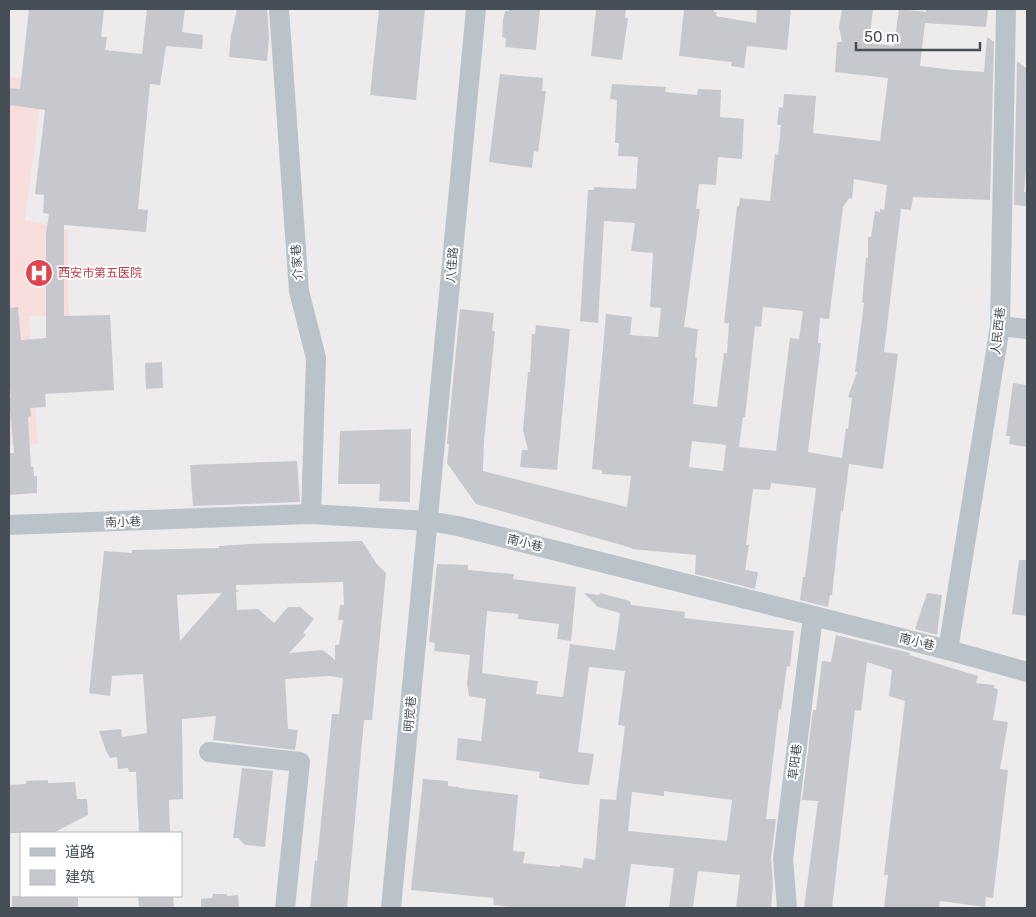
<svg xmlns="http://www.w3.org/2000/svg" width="1036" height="917" font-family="Rubik,'Noto Sans SC',sans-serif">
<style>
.medical{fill:#f7dedc}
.building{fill:#c7c8ce;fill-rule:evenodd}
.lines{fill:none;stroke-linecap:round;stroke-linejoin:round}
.minor{stroke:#bbc3ca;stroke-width:20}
.labels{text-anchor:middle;stroke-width:4;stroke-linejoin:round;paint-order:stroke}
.street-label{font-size:12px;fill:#464f57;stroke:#fff}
.health-label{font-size:12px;fill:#be3a42;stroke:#fff;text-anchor:start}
</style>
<rect width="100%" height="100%" fill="#eeebec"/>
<polygon class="medical" points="9,77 43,79 25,220 68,230 69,316 29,316 38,444 9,445"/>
<g class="building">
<polygon points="29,9 104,9 101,37 107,37 105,50 142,54 147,9 185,9 182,32 203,35 202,49 166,46 160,85 150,84 138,209 148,210 146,232 64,225 64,316 110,315 114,390 45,394 46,407 30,408 31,416 28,417 31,467 33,467 34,476 37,476 37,493 9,495 9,453 14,453 9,398 11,398 9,374 9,308 18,307 21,340 46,338 46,234 49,214 43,213 44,195 35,194 45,110 9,105 9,88 20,89"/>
<polygon points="237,9 267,9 269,38 267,61 229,57 231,35"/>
<polygon points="379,9 425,9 416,100 370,95"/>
<polygon points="509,9 540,9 536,50 505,47 506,38 502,37 503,20 505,11 509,11"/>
<polygon points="596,9 626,9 625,18 628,18 622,60 591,56"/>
<polygon points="684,9 714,9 714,12 717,12 716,16 756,23 757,9 791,9 787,50 747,46 744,68 731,66 732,62 679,56"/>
<path d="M842,9H873L869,43L894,46L899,9L926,12V9H988L986,27L925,23L920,66L954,70L984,72L987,37L994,42L990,200L913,197L911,210L901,209L884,352L898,354L883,469L849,464L843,512L841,511L832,595H830L828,607L800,600L803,577H805L816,488L771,483L770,490L753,489L746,545H749L745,570L758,572L755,589L695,574L696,555L632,549V548L476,504L447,463L449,445L447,443L460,309L494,313L492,331H495L484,441L483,471L627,507L631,476L602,474V470L592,469L606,314L632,317L630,335L658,337L661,308L650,307L653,253L631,251L635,223L604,221L598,323L580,321L588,190H594V187L636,189L638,157L618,156L619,143H615L617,100L610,99L612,84L666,87L665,92L697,95L698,89L721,90L720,117L744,119L742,159L718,157L716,185L699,184L696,209H700L684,327L698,329L695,357L697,358L693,404L717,407L724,353H727L729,323H724L737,206H739L740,198L770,201L775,154L778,155L781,125H777L779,107L783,108L784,94L816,96L813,133L880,141L888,78L835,72L837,42H842L839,27ZM854,179L887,185L884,210L880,209V212L875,211L871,237H868V258H866L862,302L864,303L855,372H857L848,397L852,398L848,429L846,428L842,458L808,452L821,343H818L820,318L829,319L843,207L849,198L852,199ZM763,307L803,311L799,339L790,338L776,451L739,447L743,417H745L755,326L761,327ZM692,441L726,445L723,471L689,467Z"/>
<polygon points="1017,61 1027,69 1027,159 1024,192 1027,192 1027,206 1014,205"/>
<polygon points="500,74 543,78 542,91 546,91 539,145 538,152 534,151 532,168 489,162"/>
<polygon points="536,325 570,329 557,470 520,467 522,450 528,450 523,430 528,372 530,372 532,334 535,334"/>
<polygon points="162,362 163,388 146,389 145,363"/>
<polygon points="1013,383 1027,385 1027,447 1009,444 1010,436 1006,436"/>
<polygon points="411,429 410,502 379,501 380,484 338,484 340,431"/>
<polygon points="297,461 300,502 193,506 190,465"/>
<path d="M362,541L376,563L386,573L372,720H364L347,908H310L315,860L317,861L332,714H339L343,678L329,676L285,679L288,729L298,730L295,750L213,740L216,716L182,719L183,799L169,800L170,833H139L136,772H129L128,768L118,769L117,757L110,758L106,751L99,731L121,729L122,737L147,733L143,674L112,676L110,696L89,693L104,551L132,553V550L219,548V546L249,544ZM343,582L344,605H340L338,620H343L339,645H335V660L323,650L289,653L306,635L303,633L314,619L300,607H288L274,623L258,609L237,610L236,592H239L236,589V585ZM222,593L180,641L177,595Z"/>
<polygon points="1019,560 1027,560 1027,616 1012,614"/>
<path d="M437,564L468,565V570L514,574L513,579L576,587L571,641L557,639L559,624L518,619V614L487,611L482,673L538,681L536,694L563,697L570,644L615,650L620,613L598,607L584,593L599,595L600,593L630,601L631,605L685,612L684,618L794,631L790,667L787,666L781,710L779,709L766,819H776L771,858L773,884L771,908H736L740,875L698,871L693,908H669L674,868L631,864L625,908H519L494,905L493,898L411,890L423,779L448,781V786L459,787V788L518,795L513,851L525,852L523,863L560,867V865L582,868L584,858L595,860L600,799L616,800L625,726L618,725L625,671L589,667L578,752L594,754L589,785L574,784L539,778L540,772L456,760L458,738L481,741L486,699L469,696L467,683L470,655L434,651L435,643L429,642ZM664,791L732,800L727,841L628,831L632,792L664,796Z"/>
<polygon points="927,593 942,595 937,635 915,629"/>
<polygon points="836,635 910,653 909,655 978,676 976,683 994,685 994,688 998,689 993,720 1008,722 1000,769 1008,770 993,898 986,897 985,907 940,901 939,908 884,908 888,875 884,875 905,701 889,696 892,670 867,662 861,711 855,710 832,908 804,908 818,801 802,800 813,710 816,710 822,661 831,662"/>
<polygon points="242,768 273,771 265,847 245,845 238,838 233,838"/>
<polygon points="48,780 48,783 75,782 77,799 87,799 88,815 53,833 10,833 9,785 26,784 26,781"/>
<polygon points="213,894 227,894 227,896 238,895 239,908 201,908 201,899 212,898"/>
<rect x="12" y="896" width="66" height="12"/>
<polygon points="138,896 173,896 174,908 139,908"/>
</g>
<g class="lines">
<g class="minor">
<polyline points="279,9 299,291 316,358 311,514"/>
<polyline points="1000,326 1027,329"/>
<polyline points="9,525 311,514 428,521 458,526 948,650 1027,672"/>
<polyline points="948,650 1000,326 1006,9"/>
<polyline points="209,752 300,762 285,908"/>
<polyline points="391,908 476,9"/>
<polyline points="787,908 783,859 813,616"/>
</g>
</g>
<defs>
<g id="hospital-disc" transform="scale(1.4375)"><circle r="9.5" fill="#e0444e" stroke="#fff"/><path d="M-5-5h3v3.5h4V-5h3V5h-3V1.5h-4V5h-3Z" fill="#fff"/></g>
</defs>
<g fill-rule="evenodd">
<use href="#hospital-disc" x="39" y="273"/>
</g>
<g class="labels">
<g class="street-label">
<text transform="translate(297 262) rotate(-94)" y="4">介家巷</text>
<text transform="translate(452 265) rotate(-85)" y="4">八佳路</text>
<text transform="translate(998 331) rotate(-84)" y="4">人民西巷</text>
<text transform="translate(123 522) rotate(-2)" y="4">南小巷</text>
<text transform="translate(525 543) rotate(14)" y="4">南小巷</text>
<text transform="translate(917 642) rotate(14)" y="4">南小巷</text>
<text transform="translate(410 714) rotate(-85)" y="4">明觉巷</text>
<text transform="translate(795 762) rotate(-83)" y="4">草阳巷</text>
</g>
<g class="health-label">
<text x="58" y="277">西安市第五医院</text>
</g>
</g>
<rect width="1036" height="917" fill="none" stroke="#464f57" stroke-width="20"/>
<rect x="20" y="832" width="162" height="65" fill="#ffffff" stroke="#b5b9bc"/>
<rect x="30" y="848" width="25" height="8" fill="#bbc3ca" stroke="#b5b9bc"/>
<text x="65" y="857" font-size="15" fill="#464f57">道路</text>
<rect x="30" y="870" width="25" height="15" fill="#c7c8ce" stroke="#b5b9bc"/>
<text x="65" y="882" font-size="15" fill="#464f57">建筑</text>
<path d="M856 42v8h124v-8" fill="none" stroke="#464f57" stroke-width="2.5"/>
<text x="864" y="42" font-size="15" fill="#464f57" stroke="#ffffff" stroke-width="4" paint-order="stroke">50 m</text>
</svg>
